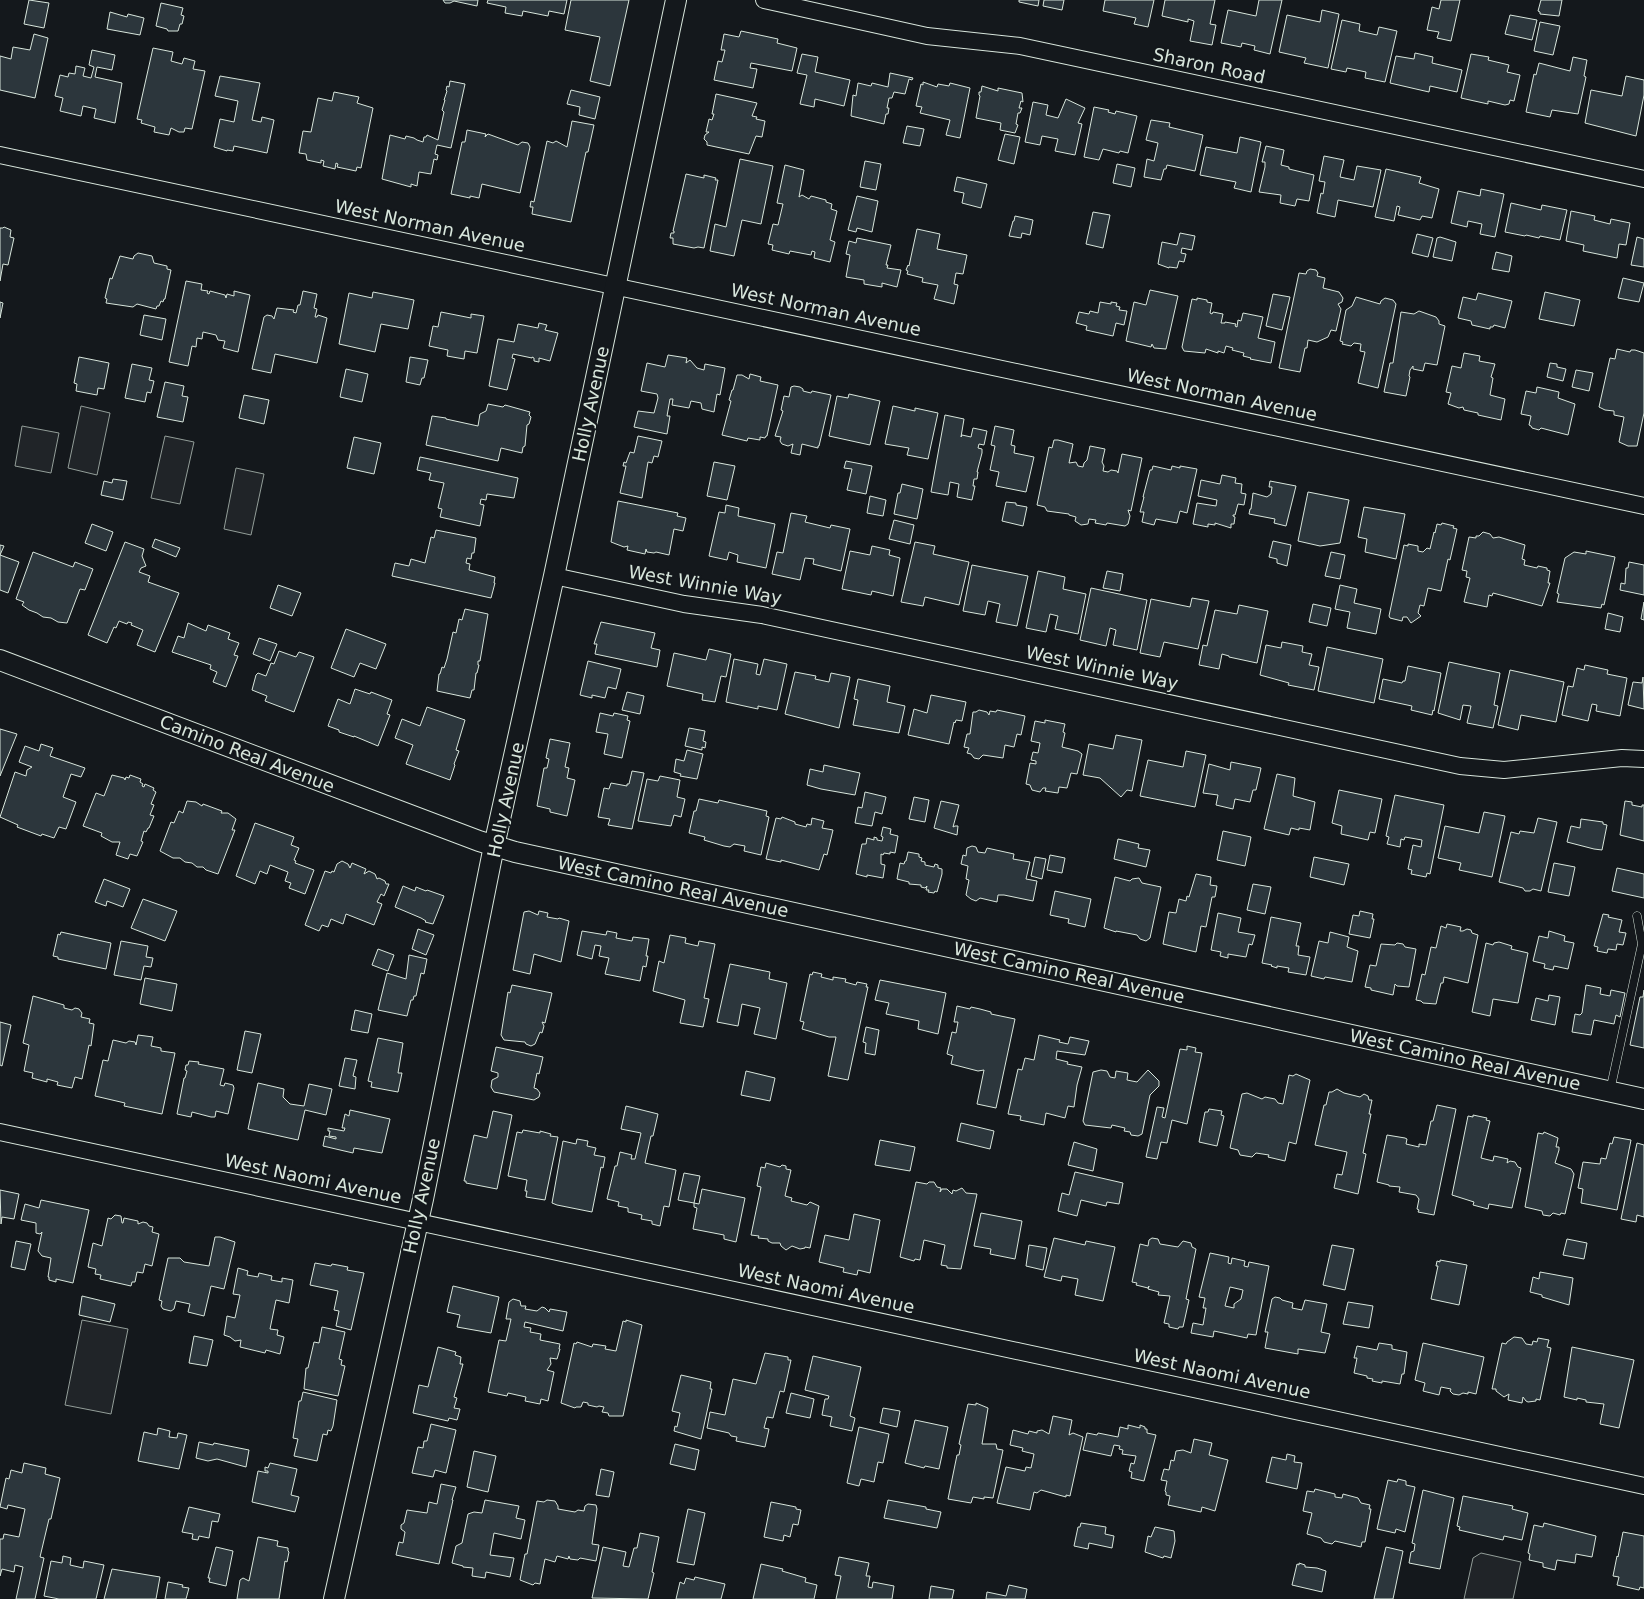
<svg xmlns="http://www.w3.org/2000/svg" width="1644" height="1599" font-family="'DejaVu Sans',sans-serif">
<style>
.green{fill:#202428;stroke:#939e99}
.building{fill:#2c363c;stroke:#d8e6dc;fill-rule:evenodd}
.lines{fill:none;stroke-linecap:round;stroke-linejoin:round}
.service-casing{stroke:#d8e6dc;stroke-width:9}
.minor-casing{stroke:#d8e6dc;stroke-width:18}
.tertiary-casing{stroke:#d8e6dc;stroke-width:22}
.service{stroke:#14181c;stroke-width:8}
.minor{stroke:#14181c;stroke-width:16}
.tertiary{stroke:#14181c;stroke-width:20}
.labels{text-anchor:middle;stroke-width:4;stroke-linejoin:round;paint-order:stroke}
.street-label{font-size:18px;fill:#d8e6dc;stroke:#14181c}
</style>
<rect width="100%" height="100%" fill="#14181c"/>
<g class="green">
<polygon points="81,406 110,413 97,475 68,468"/>
<polygon points="22,426 59,433 51,473 15,466"/>
<polygon points="165,436 194,442 180,504 151,498"/>
<polygon points="236,468 264,474 251,535 224,529"/>
<polygon points="82,1320 128,1329 111,1414 65,1405"/>
<polygon points="1481,1553 1521,1562 1513,1599 1464,1599 1473,1558"/>
</g>
<g class="building">
<polygon points="29,0 49,3 44,28 24,24"/>
<polygon points="443,0 478,0 477,6 454,1 450,3 445,3"/>
<polygon points="488,0 567,0 564,14 549,11 548,16 523,11 522,16 505,13 506,7 487,3"/>
<polygon points="571,0 629,0 610,86 590,81 600,37 565,30"/>
<polygon points="1019,0 1039,0 1038,6 1019,2"/>
<polygon points="1044,0 1064,0 1062,10 1043,6"/>
<polygon points="1105,0 1154,0 1148,27 1134,24 1136,18 1103,11"/>
<polygon points="1165,0 1215,0 1210,24 1216,25 1212,45 1190,41 1194,21 1188,19 1188,22 1162,16"/>
<polygon points="1259,0 1282,0 1270,54 1254,50 1255,46 1242,43 1241,47 1221,43 1228,10 1256,16"/>
<polygon points="1441,0 1460,0 1451,41 1437,38 1439,32 1427,30 1432,7 1439,9"/>
<polygon points="1541,0 1562,0 1559,16 1540,14 1540,12 1538,11"/>
<polygon points="161,3 183,8 181,15 184,16 182,24 180,24 178,31 168,31 167,29 156,26"/>
<polygon points="1322,10 1339,14 1328,68 1304,63 1306,58 1279,52 1287,15 1320,22"/>
<polygon points="110,12 127,17 128,14 144,18 140,35 107,29"/>
<polygon points="1510,15 1537,20 1532,40 1505,34"/>
<polygon points="1342,20 1360,24 1359,31 1377,35 1379,27 1397,31 1385,82 1365,78 1366,72 1347,68 1346,72 1331,69"/>
<polygon points="1540,22 1560,26 1553,55 1534,51"/>
<polygon points="741,31 778,39 777,43 797,48 792,71 751,63 750,68 757,69 753,88 714,80 718,61 722,62 725,50 721,50 724,34 739,37"/>
<polygon points="34,34 48,38 35,98 0,90 0,56 11,59 13,47 30,50"/>
<polygon points="153,48 173,52 171,61 182,64 184,58 195,61 193,69 205,71 192,129 185,128 184,132 179,132 171,128 169,135 154,132 155,127 141,123 142,120 137,119"/>
<polygon points="92,50 115,55 112,70 97,67 95,77 122,83 115,123 94,118 96,109 83,106 81,116 60,111 63,98 55,96 60,75 68,77 69,73 75,74 76,66 85,68 83,76 91,78 94,67 89,65"/>
<polygon points="1415,53 1433,57 1432,63 1462,70 1457,92 1430,86 1429,92 1390,83 1396,56 1414,59"/>
<polygon points="802,54 818,57 815,72 850,80 844,106 815,99 814,107 800,104 807,75 797,73"/>
<polygon points="1471,54 1489,57 1488,60 1509,65 1507,72 1520,75 1514,101 1510,100 1509,104 1505,105 1488,101 1488,104 1461,98"/>
<polygon points="1573,57 1587,60 1584,76 1586,77 1578,114 1552,110 1550,117 1526,112 1534,74 1536,75 1539,63 1570,71"/>
<polygon points="890,73 913,78 912,80 909,79 905,94 894,92 892,98 889,98 887,108 889,108 888,114 886,114 884,124 851,116 853,95 856,96 858,83 871,86 872,83 888,87"/>
<polygon points="220,76 260,83 252,120 261,122 262,117 274,120 267,153 234,146 233,151 227,150 227,151 214,147 220,119 234,122 238,101 215,96"/>
<polygon points="1626,76 1644,80 1644,95 1636,136 1585,123 1591,90 1622,96"/>
<polygon points="450,81 465,84 451,148 437,145 435,154 438,155 437,160 434,159 431,174 419,172 417,186 411,184 411,187 382,179 390,135 405,139 406,136 414,138 417,140 423,142 424,137 426,137 427,135 438,140 444,112 442,110 445,100 444,100 447,91 446,90 447,86 449,87"/>
<polygon points="923,82 937,87 938,84 949,86 950,83 970,88 960,138 946,135 950,120 920,113 922,107 916,106 921,84 923,85"/>
<polygon points="982,86 998,91 998,88 1022,93 1023,102 1021,101 1019,108 1022,108 1020,113 1018,113 1016,124 1018,125 1015,133 1000,130 1001,123 976,118 980,96 979,95 979,92 981,92"/>
<polygon points="571,90 600,97 595,119 579,115 580,107 567,104"/>
<polygon points="334,92 359,97 357,103 373,108 361,168 357,167 356,171 337,167 338,164 336,163 335,169 323,166 324,161 321,160 321,163 307,160 306,154 299,153 303,131 311,132 318,98 332,101"/>
<polygon points="716,94 757,103 752,116 757,117 756,119 765,121 762,137 756,136 749,154 707,145 707,142 704,139 705,135 709,132 706,132 709,119 712,120 714,114 712,114"/>
<polygon points="1066,99 1085,108 1078,123 1082,124 1075,155 1055,151 1058,139 1042,136 1040,145 1025,142 1033,102 1048,105 1046,115 1058,118"/>
<polygon points="1094,107 1109,110 1108,112 1115,114 1116,111 1137,116 1128,153 1120,151 1119,153 1103,149 1099,160 1084,157"/>
<polygon points="1151,120 1170,123 1169,127 1203,135 1195,171 1167,165 1166,169 1164,169 1161,180 1144,177 1147,159 1154,161 1158,143 1146,140"/>
<polygon points="572,121 594,125 588,152 586,152 571,222 532,214 533,207 530,207 531,201 534,202 547,141 553,143 556,141 567,147"/>
<polygon points="907,126 924,129 920,146 903,143"/>
<polygon points="467,130 486,134 485,137 488,134 518,145 522,142 528,143 530,147 520,193 482,184 479,198 470,196 470,198 451,194 462,142 465,142"/>
<polygon points="1005,134 1020,137 1014,164 998,160"/>
<polygon points="1240,137 1261,142 1251,192 1234,188 1236,182 1200,175 1206,147 1237,153"/>
<polygon points="1266,146 1284,150 1281,165 1289,167 1289,169 1314,175 1309,201 1297,199 1295,206 1280,203 1281,195 1259,192 1265,167 1265,162 1262,162"/>
<polygon points="1324,156 1344,160 1340,177 1354,180 1357,166 1381,170 1373,207 1338,200 1335,217 1317,213 1321,193 1323,194 1325,182 1319,181"/>
<polygon points="740,159 773,166 761,224 742,220 734,256 710,251 715,224 726,227"/>
<polygon points="865,161 881,164 876,190 860,187"/>
<polygon points="1117,164 1135,168 1131,187 1113,183"/>
<polygon points="785,165 804,170 799,197 802,195 809,199 811,196 826,200 826,202 832,204 831,209 837,211 830,240 835,242 830,262 814,258 815,252 812,251 811,255 790,251 789,254 772,250 773,245 768,244 773,224 778,225 783,204 777,203"/>
<polygon points="1386,169 1421,177 1419,183 1439,189 1432,218 1422,216 1420,220 1398,215 1400,207 1397,206 1394,221 1375,217"/>
<polygon points="686,174 704,178 704,175 716,178 715,180 718,180 704,248 698,247 694,248 673,244 673,238 670,238 671,233 674,233 674,231 673,231"/>
<polygon points="957,177 987,184 981,208 962,203 964,193 954,191"/>
<polygon points="1481,189 1504,194 1495,237 1480,234 1482,224 1468,221 1467,227 1451,223 1458,191 1480,196"/>
<polygon points="857,196 878,201 872,232 857,228 856,232 848,230"/>
<polygon points="1511,203 1541,210 1542,205 1567,210 1560,240 1540,236 1539,238 1526,235 1525,236 1505,232"/>
<polygon points="1571,211 1595,216 1594,220 1610,224 1611,219 1630,223 1626,245 1619,244 1617,258 1583,251 1584,245 1566,241"/>
<polygon points="1093,212 1110,215 1103,248 1086,244"/>
<polygon points="1015,216 1033,220 1030,235 1022,233 1021,238 1009,236 1013,221 1014,221"/>
<polygon points="4,227 11,230 10,237 14,238 8,265 3,264 0,281 0,228 3,228"/>
<polygon points="917,229 940,234 937,249 967,255 963,274 956,273 954,284 958,285 954,304 934,299 938,285 922,282 923,278 907,274 908,271 906,270 908,265 909,266"/>
<polygon points="1180,233 1195,236 1192,250 1182,248 1181,253 1186,254 1184,262 1179,261 1177,268 1169,267 1169,268 1158,264 1162,242 1177,245"/>
<polygon points="1417,234 1433,238 1428,257 1412,253"/>
<polygon points="1440,237 1456,242 1452,261 1433,257 1437,238"/>
<polygon points="1637,237 1644,239 1644,267 1631,265"/>
<polygon points="857,238 891,245 886,265 888,265 887,268 901,270 897,287 882,283 882,287 864,284 864,280 846,277 850,255 846,254 849,241 856,243"/>
<polygon points="1496,252 1512,256 1509,272 1492,269"/>
<polygon points="138,253 152,256 154,263 167,266 167,269 171,270 165,299 164,299 163,302 161,301 159,306 157,306 156,309 137,304 133,307 106,303 107,299 105,298 110,278 112,279 120,256 133,259 134,256"/>
<polygon points="1310,269 1316,270 1318,273 1317,276 1325,278 1323,288 1339,292 1343,298 1342,302 1338,304 1341,309 1336,331 1331,330 1328,337 1317,342 1308,340 1307,348 1305,348 1300,372 1279,368 1299,273 1306,274 1307,271"/>
<polygon points="1623,278 1644,283 1639,302 1618,298"/>
<polygon points="186,281 202,284 201,290 208,291 207,293 209,294 210,291 225,295 226,298 227,294 234,296 234,291 250,295 238,352 223,348 225,341 218,340 216,335 203,332 202,339 197,338 196,347 192,346 188,366 169,362"/>
<polygon points="1150,290 1178,296 1166,349 1154,348 1152,344 1151,347 1126,341 1134,302 1146,305"/>
<polygon points="303,291 317,294 314,308 317,309 315,317 317,317 318,315 327,318 317,363 275,354 271,373 252,369 264,317 267,315 272,316 274,319 277,308 294,310 293,312 296,313 298,305 300,305"/>
<polygon points="373,292 414,300 408,329 381,324 375,352 339,344 349,293 372,298"/>
<polygon points="1545,292 1580,300 1574,326 1539,319"/>
<polygon points="1478,293 1512,301 1505,328 1494,325 1493,327 1490,327 1490,329 1472,325 1471,321 1458,318 1463,297 1476,300"/>
<polygon points="1273,294 1290,297 1282,330 1266,326"/>
<polygon points="1356,297 1380,304 1381,301 1385,298 1393,300 1396,304 1378,388 1358,383 1365,352 1360,351 1361,344 1354,343 1351,346 1342,344 1343,342 1340,341 1346,310 1352,306"/>
<polygon points="1197,298 1207,300 1207,302 1212,303 1210,313 1212,314 1213,312 1223,314 1221,323 1225,323 1225,322 1236,324 1235,326 1237,327 1238,320 1241,321 1243,313 1263,317 1258,338 1275,342 1271,363 1250,359 1251,358 1243,356 1244,353 1232,350 1233,348 1226,346 1224,353 1218,351 1218,353 1206,349 1205,353 1184,351 1182,347 1192,299 1197,300"/>
<polygon points="0,302 3,303 0,318"/>
<polygon points="1100,302 1111,304 1111,302 1117,303 1116,306 1120,307 1119,310 1127,311 1124,325 1116,323 1113,336 1086,330 1087,326 1076,323 1079,312 1089,314 1090,311 1098,313"/>
<polygon points="1419,311 1436,317 1439,321 1439,324 1445,326 1437,365 1425,363 1423,371 1413,369 1413,366 1410,370 1409,376 1410,377 1406,396 1384,392 1390,363 1393,363 1401,312 1414,314"/>
<polygon points="441,312 471,318 471,314 484,316 477,353 465,351 464,359 447,356 448,350 429,346 433,326 438,327"/>
<polygon points="144,315 166,319 162,340 140,335"/>
<polygon points="539,323 547,325 545,330 558,333 550,361 539,358 539,362 534,361 534,358 532,357 532,358 513,354 512,358 515,359 507,390 489,386 498,339 514,342 518,324 538,328"/>
<polygon points="1617,349 1630,352 1631,350 1635,350 1644,353 1644,413 1637,446 1628,446 1619,442 1624,417 1614,415 1614,411 1605,410 1599,407 1610,358 1615,359"/>
<polygon points="1464,353 1480,356 1479,361 1495,364 1491,377 1493,378 1490,395 1505,399 1501,420 1478,415 1478,413 1464,410 1463,407 1459,408 1448,404 1451,393 1446,392 1452,366 1461,368"/>
<polygon points="668,355 687,358 686,363 690,360 697,368 704,370 705,364 725,368 720,395 717,394 714,412 702,409 701,403 691,401 689,408 672,405 673,399 670,399 667,416 670,416 667,434 634,427 638,411 654,413 658,398 657,394 641,391 647,363 665,367"/>
<polygon points="79,357 109,363 104,389 98,388 97,395 76,391 77,384 74,383"/>
<polygon points="410,357 428,360 424,378 422,378 420,385 406,382"/>
<polygon points="1550,363 1557,364 1557,367 1566,369 1563,381 1547,377"/>
<polygon points="132,364 152,368 149,380 154,381 151,393 147,392 145,402 125,398"/>
<polygon points="346,369 368,374 362,402 340,397"/>
<polygon points="1576,370 1593,373 1589,391 1572,387"/>
<polygon points="750,374 761,377 760,381 778,385 767,436 766,436 765,438 760,437 760,440 748,438 747,441 722,435 731,401 729,400 732,390 733,390 737,375 742,375 749,379"/>
<polygon points="165,382 184,386 182,396 188,397 183,422 157,417"/>
<polygon points="794,386 800,387 803,389 803,391 811,393 812,391 831,395 819,446 818,446 818,448 802,444 800,455 791,453 793,444 788,446 782,444 780,441 781,437 775,436 783,411 781,410 784,396 789,397 791,387"/>
<polygon points="1537,387 1559,392 1558,398 1575,404 1568,435 1541,428 1539,430 1532,428 1531,426 1529,425 1531,416 1521,414 1526,391 1536,393"/>
<polygon points="849,394 880,401 870,445 829,436 837,396 848,398"/>
<polygon points="244,395 269,400 264,424 239,418"/>
<polygon points="488,404 503,407 505,405 530,412 529,415 531,417 529,424 527,425 525,446 523,447 522,453 501,448 498,461 426,445 432,416 446,418 446,419 478,426 480,414 486,411"/>
<polygon points="893,406 915,411 915,408 938,413 928,459 907,455 909,448 885,444"/>
<polygon points="945,415 964,419 961,437 962,435 971,437 973,428 987,431 984,445 979,444 978,448 982,449 982,453 977,472 978,472 977,479 974,479 973,486 975,486 972,500 957,497 959,484 950,482 948,495 931,492"/>
<polygon points="995,426 1014,430 1011,445 1015,446 1014,453 1034,457 1026,492 996,486 999,472 990,470 995,446 991,445"/>
<polygon points="638,436 662,441 658,457 654,456 652,463 648,462 642,498 620,493 626,466 623,466 624,462 626,463 630,452 634,453"/>
<polygon points="354,437 381,443 374,474 347,468"/>
<polygon points="1054,440 1058,440 1073,444 1069,463 1076,462 1078,466 1083,467 1084,463 1087,460 1090,446 1105,449 1102,462 1104,466 1103,471 1108,472 1111,470 1117,471 1118,473 1122,454 1142,458 1131,511 1128,510 1130,516 1128,524 1125,526 1107,523 1106,525 1095,523 1096,520 1089,519 1088,524 1081,525 1075,521 1076,517 1069,515 1069,514 1047,511 1045,507 1037,505 1049,447 1052,448"/>
<polygon points="420,457 518,478 514,498 487,494 486,500 481,499 480,504 484,505 480,526 440,517 442,509 438,508 444,483 429,480 431,473 417,470"/>
<polygon points="846,461 872,466 866,494 847,490 852,469 844,468"/>
<polygon points="714,462 735,466 727,500 707,496"/>
<polygon points="1153,466 1171,470 1172,466 1180,468 1180,466 1197,469 1187,513 1180,511 1177,523 1156,519 1154,525 1142,522 1144,512 1140,512 1144,497 1143,497 1150,470 1152,470"/>
<polygon points="1222,475 1236,478 1235,483 1242,484 1241,493 1246,494 1244,505 1238,504 1235,515 1233,515 1233,516 1235,517 1234,524 1231,524 1231,528 1215,523 1215,525 1208,524 1208,527 1193,524 1197,503 1216,506 1217,500 1198,496 1201,480 1220,484"/>
<polygon points="113,479 127,481 123,500 101,495 104,481 112,483"/>
<polygon points="1270,481 1296,486 1286,526 1274,523 1275,519 1249,514 1250,509 1251,509 1253,493 1267,497 1271,494 1272,487 1269,487"/>
<polygon points="902,484 923,489 917,519 894,514 898,493 900,493"/>
<polygon points="1308,492 1349,500 1340,543 1320,546 1298,541"/>
<polygon points="870,496 886,500 883,516 867,513"/>
<polygon points="618,501 678,513 677,516 686,518 683,531 674,529 669,555 656,552 654,553 647,552 646,549 645,554 627,550 628,546 624,547 611,542"/>
<polygon points="1006,502 1016,503 1016,505 1027,507 1023,526 1002,521"/>
<polygon points="726,505 739,508 738,516 775,524 766,568 737,562 738,555 729,552 727,560 709,556 719,512 725,513"/>
<polygon points="1364,507 1405,514 1396,559 1365,552 1367,539 1358,537"/>
<polygon points="791,513 807,516 805,522 830,528 831,525 850,529 841,571 813,564 814,559 805,558 800,580 772,574 777,552 783,553"/>
<polygon points="894,520 914,525 910,544 889,539"/>
<polygon points="1442,523 1454,526 1453,528 1457,529 1450,560 1448,559 1441,591 1428,588 1424,606 1420,605 1418,613 1421,616 1411,623 1407,617 1403,617 1402,621 1390,618 1389,616 1404,545 1408,546 1408,544 1418,546 1418,551 1423,552 1427,548 1430,549 1434,532 1435,533 1437,524 1441,525"/>
<polygon points="92,524 113,532 106,551 85,543"/>
<polygon points="436,530 476,538 474,553 472,553 471,559 467,558 466,563 470,564 469,570 495,577 494,583 495,583 491,598 392,576 395,563 409,566 411,559 425,563 431,537 434,538"/>
<polygon points="1483,532 1490,534 1493,538 1499,537 1525,545 1522,559 1525,560 1524,565 1537,568 1538,566 1547,568 1547,570 1550,571 1548,583 1550,583 1542,606 1493,593 1492,596 1489,595 1487,607 1464,602 1470,578 1466,577 1467,571 1462,570 1469,537 1476,538 1476,536 1479,536"/>
<polygon points="155,539 180,548 176,557 152,547"/>
<polygon points="1273,541 1291,545 1287,566 1277,563 1277,559 1269,557"/>
<polygon points="125,542 144,549 142,556 146,566 141,568 139,572 150,576 148,582 179,593 155,652 137,645 143,630 131,625 132,623 128,622 127,624 119,621 116,628 114,627 107,643 88,635"/>
<polygon points="915,542 935,546 933,554 969,562 959,605 925,597 923,606 901,602"/>
<polygon points="0,545 4,546 0,555 19,562 8,593 0,590"/>
<polygon points="872,546 890,550 889,555 900,558 893,596 872,591 871,595 842,589 850,551 870,555"/>
<polygon points="1586,551 1615,557 1604,605 1602,604 1601,608 1557,602 1559,594 1557,593 1565,558 1574,552 1586,554"/>
<polygon points="33,552 73,567 75,562 93,569 85,590 80,589 67,623 58,622 51,618 43,617 37,613 29,610 22,605 24,602 16,599"/>
<polygon points="1331,552 1345,555 1340,579 1325,576"/>
<polygon points="1629,562 1644,565 1644,595 1620,590 1621,583 1625,584 1626,568 1628,568"/>
<polygon points="972,565 1028,576 1017,626 996,622 1000,604 988,601 985,615 963,611"/>
<polygon points="1038,571 1065,577 1063,589 1086,594 1078,634 1055,629 1058,616 1050,614 1046,632 1026,628"/>
<polygon points="1107,571 1123,574 1120,591 1103,588"/>
<polygon points="278,585 301,593 292,616 270,608"/>
<polygon points="1340,585 1357,589 1354,603 1381,609 1376,634 1347,628 1350,612 1335,609"/>
<polygon points="1091,588 1147,600 1137,650 1113,645 1116,630 1110,628 1106,646 1080,640"/>
<polygon points="1192,598 1209,601 1198,649 1164,642 1160,657 1140,653 1151,599 1190,607"/>
<polygon points="1644,602 1644,620 1641,619"/>
<polygon points="1313,604 1331,608 1327,626 1309,622"/>
<polygon points="1239,605 1268,611 1257,663 1229,657 1229,656 1222,654 1219,669 1199,665 1203,645 1207,646 1215,610 1237,614"/>
<polygon points="465,609 488,614 480,661 478,661 478,665 479,665 477,673 476,673 474,690 472,690 470,698 437,691 439,674 440,674 442,667 444,668 447,659 453,632 456,633 459,619 462,620"/>
<polygon points="1608,613 1623,617 1620,632 1605,629"/>
<polygon points="601,622 655,633 651,648 660,650 657,667 595,654 597,644 594,644"/>
<polygon points="188,623 206,631 208,625 230,633 228,639 239,643 234,655 238,656 226,687 213,682 217,672 210,669 211,665 172,652 178,636 184,638"/>
<polygon points="346,629 386,644 376,669 360,663 354,677 331,668"/>
<polygon points="259,638 277,644 270,661 253,654"/>
<polygon points="1282,642 1303,646 1302,652 1312,654 1309,665 1319,667 1314,690 1288,685 1289,683 1260,675 1266,645 1281,648"/>
<polygon points="1327,647 1383,659 1374,703 1318,691"/>
<polygon points="709,649 731,654 726,677 721,676 715,702 702,700 703,694 667,686 674,653 706,660"/>
<polygon points="279,651 296,657 299,652 314,657 294,712 265,701 267,696 252,690 256,675 258,673 266,676 271,663 274,664"/>
<polygon points="734,659 758,664 756,674 760,675 764,659 787,664 777,710 758,706 758,709 726,702"/>
<polygon points="588,661 621,669 616,689 608,687 605,698 592,695 592,698 580,695"/>
<polygon points="1449,662 1500,673 1494,705 1498,706 1493,728 1467,723 1471,706 1463,705 1460,720 1438,713"/>
<polygon points="1585,665 1608,670 1607,674 1627,678 1620,716 1596,711 1597,705 1592,704 1588,721 1562,715 1568,686 1573,687 1577,668 1584,670"/>
<polygon points="1408,666 1441,673 1434,711 1433,710 1432,715 1411,710 1412,706 1379,699 1383,679 1402,683 1403,681 1405,681"/>
<polygon points="1510,670 1564,682 1556,722 1521,715 1518,730 1498,725"/>
<polygon points="795,672 816,676 815,679 829,682 831,673 850,677 839,728 785,714"/>
<polygon points="1643,677 1644,709 1628,705 1633,682 1642,683"/>
<polygon points="858,679 890,686 887,702 905,706 899,733 853,725 858,700 854,699"/>
<polygon points="355,689 370,694 371,692 392,700 387,714 390,715 378,746 354,736 354,737 339,732 339,730 328,726 338,699 350,704"/>
<polygon points="627,692 644,696 640,714 622,710"/>
<polygon points="931,695 966,702 962,721 956,720 955,723 954,722 949,744 908,735 914,709 927,713"/>
<polygon points="427,707 465,720 456,750 459,751 454,764 455,765 450,780 406,764 413,745 395,738 402,719 420,726"/>
<polygon points="979,710 987,712 989,715 990,711 996,712 997,710 1025,716 1021,735 1017,734 1014,747 1005,745 1003,758 983,755 979,759 974,758 971,754 967,753 969,748 964,747 967,734 970,734 973,712 976,712"/>
<polygon points="600,713 613,716 614,713 628,716 627,720 630,721 622,758 604,754 608,734 596,732"/>
<polygon points="1045,720 1065,724 1063,732 1065,733 1062,747 1078,751 1082,754 1077,774 1071,773 1067,788 1059,787 1058,793 1045,791 1046,788 1043,788 1040,792 1032,790 1030,785 1026,784 1030,763 1036,764 1036,761 1031,760 1033,752 1038,753 1040,743 1031,741 1035,721 1045,723"/>
<polygon points="689,728 705,731 703,741 706,742 705,748 702,747 702,750 685,746"/>
<polygon points="0,729 17,734 0,776"/>
<polygon points="1116,735 1142,740 1132,791 1127,790 1121,797 1100,778 1083,775 1089,744 1113,749"/>
<polygon points="550,739 570,743 565,767 569,768 567,778 575,780 567,816 550,812 550,809 537,806 544,768 547,768 549,759 546,758"/>
<polygon points="41,744 53,748 50,756 85,768 81,777 71,774 63,797 76,802 66,829 59,827 54,838 42,834 41,836 17,827 18,825 0,817 15,772 26,776 27,770 32,767 19,762 25,746 39,751"/>
<polygon points="687,750 703,754 697,779 680,776 681,774 674,772 676,759 684,761"/>
<polygon points="1186,751 1206,755 1195,807 1140,796 1148,760 1183,767"/>
<polygon points="1231,762 1261,768 1256,790 1253,790 1250,802 1235,799 1233,809 1216,805 1218,795 1203,793 1209,764 1230,770"/>
<polygon points="824,765 860,773 855,795 821,789 807,785 810,769 823,772"/>
<polygon points="632,771 644,773 632,829 608,825 610,819 598,817 604,788 609,789 611,783 627,786 627,784 629,784"/>
<polygon points="1277,774 1295,778 1293,796 1315,802 1310,830 1299,828 1299,830 1291,828 1289,835 1264,829"/>
<polygon points="112,775 124,778 125,780 126,777 129,778 130,775 141,779 140,782 143,784 142,786 144,787 145,784 154,788 153,790 156,792 151,804 154,805 150,815 154,816 149,828 148,828 146,832 144,831 141,841 143,842 137,856 130,854 128,859 116,855 120,842 112,842 101,836 102,833 83,826 96,793 104,796"/>
<polygon points="660,776 680,780 677,797 685,799 681,817 674,815 671,826 638,821 647,779 658,781"/>
<polygon points="1339,790 1382,799 1375,833 1370,832 1368,840 1341,834 1342,826 1332,823"/>
<polygon points="865,792 886,797 882,814 875,812 872,826 855,823 858,807 862,808"/>
<polygon points="1395,795 1444,805 1430,874 1427,873 1426,877 1411,874 1412,870 1408,869 1413,845 1421,847 1422,840 1405,837 1404,840 1401,839 1400,847 1387,844 1389,837 1386,836"/>
<polygon points="914,797 929,800 925,822 909,819"/>
<polygon points="699,799 718,803 719,800 767,811 766,816 769,817 761,855 744,851 745,846 734,844 730,847 724,846 704,840 705,837 689,833 694,811 696,811"/>
<polygon points="187,801 196,802 202,806 203,804 222,811 221,813 228,813 236,819 232,830 235,830 218,874 206,870 203,867 197,867 192,863 185,862 180,858 173,858 160,851 171,822 174,823 179,811 183,813"/>
<polygon points="941,801 959,805 953,827 955,826 958,826 957,835 934,828"/>
<polygon points="1625,801 1632,802 1632,805 1642,807 1642,805 1644,805 1644,841 1620,835"/>
<polygon points="1484,812 1505,816 1492,877 1459,870 1461,863 1438,858 1445,826 1479,833"/>
<polygon points="782,817 795,822 795,824 806,827 807,824 811,825 812,818 824,821 822,828 833,830 827,855 824,854 819,870 781,860 781,862 766,859 776,818 781,819"/>
<polygon points="1538,818 1557,822 1541,891 1533,889 1530,891 1525,891 1523,888 1499,882 1511,832 1519,834 1520,831 1534,833"/>
<polygon points="1581,819 1603,822 1603,824 1607,825 1602,850 1594,849 1567,842 1571,826 1580,828"/>
<polygon points="255,823 294,837 291,845 299,848 294,860 296,861 295,863 314,870 305,894 289,888 291,883 285,881 288,872 270,865 267,874 260,871 255,884 236,876"/>
<polygon points="883,827 891,829 890,834 898,836 895,853 890,852 890,854 884,853 883,855 881,854 881,864 885,865 883,878 867,875 867,877 856,874 862,844 866,844 867,838 874,840 874,837 877,838 877,840 882,841 883,837 881,836"/>
<polygon points="1223,831 1251,837 1245,866 1217,860"/>
<polygon points="1118,839 1139,844 1138,848 1150,850 1146,867 1114,859"/>
<polygon points="972,846 976,847 978,852 985,853 987,848 1014,854 1013,859 1030,862 1026,879 1037,881 1033,901 1004,895 998,895 997,902 980,898 976,901 971,899 966,895 969,880 966,879 968,866 961,864 963,855 966,856 967,848"/>
<polygon points="908,852 919,854 919,857 922,858 921,861 925,862 925,865 934,867 935,864 938,865 938,868 942,869 942,874 937,892 935,891 934,893 928,892 929,890 926,890 927,886 925,888 921,887 921,885 909,884 909,882 897,879 900,863 904,864 905,861 906,861"/>
<polygon points="1050,855 1065,858 1062,873 1047,870"/>
<polygon points="1035,857 1046,859 1042,879 1031,876"/>
<polygon points="1314,857 1349,864 1344,885 1310,877"/>
<polygon points="342,861 348,864 350,868 352,863 366,869 364,874 369,871 375,874 377,879 379,878 385,881 386,884 389,884 384,896 381,894 377,902 382,904 374,925 346,914 343,924 331,919 328,927 322,925 319,931 305,925 325,871 331,873 332,871 334,872 337,864"/>
<polygon points="1554,863 1575,867 1569,896 1548,892"/>
<polygon points="1617,868 1644,874 1644,898 1612,891"/>
<polygon points="1196,874 1211,877 1210,885 1217,886 1215,897 1212,897 1206,927 1201,926 1196,952 1163,944 1169,912 1176,913 1179,899 1186,901 1187,896 1189,897"/>
<polygon points="1115,877 1130,881 1132,879 1139,878 1142,883 1161,887 1150,938 1146,941 1140,939 1137,935 1116,931 1116,932 1104,928"/>
<polygon points="104,879 130,889 123,907 107,901 106,906 95,902"/>
<polygon points="1253,884 1271,887 1265,914 1247,910"/>
<polygon points="403,886 415,891 416,887 426,891 427,890 444,896 433,924 425,922 426,921 421,918 395,907"/>
<polygon points="1055,891 1091,899 1085,927 1068,923 1069,919 1050,915"/>
<polygon points="143,899 177,911 165,941 131,928"/>
<polygon points="529,911 538,915 539,911 548,913 547,917 558,919 559,918 569,921 561,962 534,954 530,974 513,970 524,912"/>
<polygon points="1360,911 1373,914 1372,919 1374,919 1370,938 1349,934 1353,915 1359,916"/>
<polygon points="1218,913 1241,918 1238,932 1255,935 1252,945 1249,944 1246,957 1228,954 1228,958 1220,956 1221,952 1211,950"/>
<polygon points="1603,914 1609,915 1608,917 1622,920 1619,932 1626,933 1623,945 1617,944 1616,950 1608,949 1607,953 1597,951 1598,947 1594,946"/>
<polygon points="1271,917 1301,923 1296,946 1299,946 1298,955 1310,957 1306,975 1288,972 1289,968 1277,966 1277,968 1271,966 1272,965 1262,963"/>
<polygon points="1447,924 1461,927 1460,931 1463,931 1467,929 1471,930 1472,933 1478,935 1468,983 1444,977 1443,983 1441,983 1436,1004 1423,1003 1421,1001 1416,1000 1422,974 1425,975 1431,947 1436,948 1441,926 1446,928"/>
<polygon points="418,929 434,935 426,955 412,949"/>
<polygon points="582,931 606,935 607,931 617,933 616,938 632,941 633,937 649,939 646,956 648,956 646,967 643,966 640,981 605,974 609,958 599,956 601,946 595,945 592,959 577,955"/>
<polygon points="1549,931 1565,936 1564,941 1574,943 1568,969 1554,966 1553,970 1544,968 1545,964 1533,961 1539,936 1548,938"/>
<polygon points="61,932 111,943 106,969 58,959 58,957 53,956 58,934 60,935"/>
<polygon points="1330,932 1349,937 1347,947 1358,951 1352,982 1325,977 1324,979 1311,976 1319,941 1328,943"/>
<polygon points="670,935 686,938 685,943 698,946 699,941 715,944 704,998 709,999 703,1027 680,1023 685,1000 653,991 659,961 664,963"/>
<polygon points="121,941 148,946 146,957 153,958 151,967 144,966 141,980 114,975"/>
<polygon points="1499,942 1512,946 1511,949 1528,953 1518,1003 1493,999 1490,1016 1472,1012 1486,943 1493,945 1494,943"/>
<polygon points="1397,943 1403,944 1405,947 1416,949 1409,987 1397,986 1395,984 1393,995 1371,990 1371,988 1365,987 1370,965 1376,966 1381,944 1395,945"/>
<polygon points="378,949 394,955 388,971 372,965"/>
<polygon points="409,955 427,959 424,974 421,973 416,996 414,996 413,1000 411,1000 407,1016 378,1010 387,973 406,979"/>
<polygon points="730,964 770,972 769,979 787,983 776,1039 754,1034 760,1008 742,1004 738,1026 717,1022"/>
<polygon points="813,972 822,974 821,977 833,980 833,977 846,979 845,982 856,985 857,982 867,984 866,987 868,987 848,1080 828,1076 836,1037 829,1037 802,1029 804,1022 800,1021 810,974 812,975"/>
<polygon points="145,978 177,984 172,1011 140,1004"/>
<polygon points="880,980 946,993 938,1034 918,1029 919,1021 886,1014 889,1003 875,1000"/>
<polygon points="512,985 552,993 545,1023 542,1022 544,1026 542,1033 540,1032 535,1044 531,1046 526,1044 525,1042 504,1040 501,1035 508,992 510,993"/>
<polygon points="1586,985 1601,988 1600,994 1610,996 1611,990 1625,993 1620,1017 1616,1015 1614,1024 1594,1020 1591,1035 1572,1032 1575,1014 1580,1015 1582,1013"/>
<polygon points="1644,990 1644,1048 1630,1045 1640,997 1643,997"/>
<polygon points="1549,995 1560,997 1555,1025 1531,1020 1536,998 1548,1001"/>
<polygon points="33,996 64,1005 64,1008 72,1010 75,1008 79,1009 82,1013 81,1017 90,1019 89,1023 94,1024 91,1046 89,1045 82,1079 75,1077 72,1088 57,1085 58,1082 47,1079 47,1082 32,1078 33,1073 24,1071 29,1045 23,1043"/>
<polygon points="957,1006 970,1009 971,1007 980,1009 991,1012 991,1014 1015,1019 996,1108 977,1104 984,1070 978,1071 951,1064 953,1056 947,1054 952,1032 956,1033 958,1022 954,1022"/>
<polygon points="355,1010 372,1014 368,1033 351,1030"/>
<polygon points="0,1022 11,1025 2,1066 0,1065"/>
<polygon points="866,1027 879,1030 875,1055 865,1053 866,1043 863,1042"/>
<polygon points="245,1031 261,1034 252,1073 237,1070"/>
<polygon points="138,1035 153,1037 151,1046 161,1048 161,1051 175,1053 162,1114 124,1106 125,1103 95,1096 103,1060 108,1061 113,1040 126,1043 129,1041 135,1042 136,1045"/>
<polygon points="1039,1035 1060,1040 1059,1042 1068,1044 1070,1037 1089,1041 1085,1055 1057,1051 1056,1059 1068,1062 1067,1064 1082,1067 1077,1085 1074,1107 1068,1106 1065,1118 1046,1113 1044,1125 1020,1120 1021,1116 1008,1114 1018,1069 1022,1070 1025,1058 1034,1060"/>
<polygon points="378,1038 403,1043 398,1073 402,1073 398,1092 371,1087 372,1082 368,1081"/>
<polygon points="1187,1046 1196,1048 1195,1052 1202,1053 1187,1124 1172,1120 1167,1143 1161,1142 1157,1159 1146,1157 1157,1107 1164,1108 1162,1117 1165,1118 1180,1049 1187,1050"/>
<polygon points="496,1047 543,1057 539,1074 537,1073 534,1088 537,1089 540,1093 539,1097 534,1100 494,1092 491,1087 492,1080 498,1077 498,1073 491,1071"/>
<polygon points="345,1058 357,1060 353,1076 356,1077 355,1089 339,1086"/>
<polygon points="189,1061 199,1062 198,1064 224,1069 220,1085 224,1086 225,1083 233,1085 234,1088 228,1114 216,1111 215,1117 211,1117 192,1112 191,1117 177,1114 184,1078 185,1078 187,1071 185,1070 186,1065 188,1065"/>
<polygon points="1101,1070 1107,1071 1110,1077 1115,1078 1116,1071 1128,1073 1127,1080 1137,1082 1148,1070 1159,1081 1159,1086 1150,1095 1142,1134 1138,1136 1131,1135 1130,1132 1124,1131 1125,1128 1112,1125 1111,1128 1085,1125 1083,1121 1093,1072"/>
<polygon points="746,1071 775,1078 770,1101 741,1095"/>
<polygon points="1296,1074 1310,1080 1296,1144 1289,1142 1285,1161 1268,1157 1269,1155 1256,1153 1252,1157 1240,1155 1238,1150 1230,1148 1242,1094 1247,1093 1262,1099 1265,1097 1275,1099 1278,1103 1283,1104 1289,1075 1293,1076"/>
<polygon points="258,1083 284,1089 283,1097 290,1104 304,1106 309,1084 332,1089 326,1115 305,1110 298,1140 248,1129"/>
<polygon points="1337,1089 1344,1093 1360,1097 1364,1094 1368,1096 1369,1100 1372,1100 1369,1114 1371,1114 1363,1153 1366,1154 1358,1194 1334,1188 1337,1174 1342,1175 1347,1152 1315,1145 1324,1105 1326,1105 1329,1092 1332,1092"/>
<polygon points="1437,1105 1456,1109 1434,1215 1418,1212 1419,1210 1417,1209 1419,1199 1416,1195 1399,1192 1400,1187 1389,1186 1389,1185 1377,1182 1387,1135 1405,1138 1407,1139 1406,1144 1419,1147 1419,1144 1426,1145 1431,1121 1433,1121"/>
<polygon points="626,1106 658,1114 653,1136 651,1136 645,1163 676,1170 669,1207 664,1206 660,1226 652,1224 652,1221 641,1219 642,1215 628,1212 628,1208 618,1206 619,1202 607,1199 615,1166 617,1166 620,1152 632,1155 631,1159 635,1159 641,1133 621,1129"/>
<polygon points="1209,1109 1222,1111 1221,1115 1224,1116 1217,1146 1199,1142 1205,1112 1208,1112"/>
<polygon points="350,1110 390,1119 382,1153 354,1148 353,1153 323,1146 325,1136 336,1139 336,1137 329,1136 330,1131 328,1131 328,1128 344,1131 345,1128 342,1128 345,1114 349,1116"/>
<polygon points="493,1111 512,1115 497,1189 466,1183 466,1181 464,1181 474,1135 487,1138"/>
<polygon points="1473,1115 1487,1118 1486,1120 1490,1121 1481,1158 1493,1161 1494,1156 1508,1159 1507,1163 1510,1161 1515,1162 1518,1167 1521,1168 1512,1208 1489,1204 1488,1209 1473,1205 1474,1202 1452,1195 1468,1116 1473,1117"/>
<polygon points="961,1123 994,1131 990,1149 957,1141"/>
<polygon points="523,1130 540,1133 540,1131 551,1134 550,1136 558,1137 545,1200 526,1197 527,1191 525,1191 527,1180 508,1176 517,1132 522,1133"/>
<polygon points="1544,1132 1558,1138 1556,1147 1559,1147 1559,1150 1555,1163 1571,1169 1574,1174 1565,1214 1561,1213 1560,1215 1553,1213 1550,1216 1543,1215 1542,1211 1525,1207 1538,1133 1543,1134"/>
<polygon points="1614,1137 1631,1140 1617,1210 1581,1203 1583,1189 1578,1188 1583,1162 1600,1164 1601,1158 1606,1159 1610,1143 1612,1144"/>
<polygon points="577,1139 588,1141 587,1146 596,1148 594,1155 605,1157 603,1168 601,1167 592,1212 557,1205 552,1203 563,1141 576,1144"/>
<polygon points="880,1140 915,1147 910,1171 875,1165"/>
<polygon points="1074,1142 1097,1149 1093,1171 1068,1165"/>
<polygon points="1637,1143 1644,1145 1644,1217 1637,1215 1636,1222 1621,1219"/>
<polygon points="766,1163 780,1167 782,1165 786,1166 786,1169 791,1170 785,1196 792,1198 791,1201 807,1205 810,1202 819,1206 810,1248 805,1247 805,1248 800,1249 792,1246 786,1250 781,1246 780,1243 772,1243 768,1241 768,1239 758,1238 759,1236 751,1235 761,1187 757,1186 761,1167 765,1168"/>
<polygon points="1075,1172 1123,1183 1119,1204 1107,1202 1106,1206 1081,1200 1077,1216 1058,1211 1062,1193 1069,1195"/>
<polygon points="684,1173 700,1176 694,1203 678,1200"/>
<polygon points="916,1182 927,1184 929,1182 934,1182 937,1187 941,1188 940,1192 942,1189 947,1189 952,1194 953,1190 956,1191 962,1188 966,1193 977,1194 961,1269 947,1268 947,1266 941,1265 945,1245 924,1240 920,1260 915,1259 914,1261 900,1257"/>
<polygon points="702,1189 745,1198 736,1242 724,1239 724,1235 693,1229 697,1208 694,1207 694,1203 699,1204"/>
<polygon points="0,1190 19,1194 14,1219 2,1217 1,1224"/>
<polygon points="41,1200 89,1210 73,1283 56,1279 56,1282 49,1280 49,1277 48,1277 51,1258 42,1256 38,1251 42,1232 40,1234 36,1233 36,1223 21,1220 25,1204 39,1208"/>
<polygon points="981,1213 1022,1221 1015,1259 990,1254 991,1249 974,1246"/>
<polygon points="854,1214 880,1220 870,1273 858,1270 857,1275 843,1272 844,1268 819,1262 825,1235 849,1240"/>
<polygon points="115,1215 121,1216 122,1223 123,1223 124,1218 138,1221 138,1224 143,1222 147,1223 149,1226 153,1227 152,1232 159,1234 152,1266 145,1264 143,1273 137,1272 135,1282 132,1282 131,1286 100,1279 101,1275 95,1274 96,1269 88,1267 93,1243 102,1246 108,1218 111,1219"/>
<polygon points="215,1237 220,1237 235,1242 224,1289 211,1286 204,1316 188,1312 190,1304 176,1301 174,1309 171,1311 163,1309 161,1306 162,1301 159,1300 168,1258 180,1258 184,1262 209,1266"/>
<polygon points="1054,1238 1085,1245 1086,1241 1115,1247 1103,1301 1075,1295 1078,1279 1062,1276 1061,1281 1044,1277"/>
<polygon points="1152,1238 1158,1239 1160,1244 1178,1247 1183,1241 1191,1243 1192,1247 1196,1249 1186,1299 1189,1300 1183,1327 1179,1327 1178,1329 1169,1327 1169,1324 1164,1323 1170,1296 1158,1295 1159,1292 1148,1289 1149,1286 1148,1288 1136,1285 1137,1283 1132,1282 1140,1244 1148,1246 1149,1240"/>
<polygon points="1567,1239 1587,1243 1584,1259 1563,1255"/>
<polygon points="16,1241 31,1244 25,1270 11,1267"/>
<polygon points="1029,1245 1047,1248 1043,1270 1026,1266"/>
<polygon points="1332,1245 1354,1249 1345,1290 1323,1285"/>
<path d="M1210,1253L1229,1257L1228,1263L1231,1264L1232,1258L1245,1261L1244,1266L1248,1267L1249,1262L1269,1266L1256,1335L1248,1334L1247,1338L1214,1331L1213,1337L1191,1333L1193,1323L1203,1325L1206,1308H1203L1205,1298L1199,1297ZM1230,1287L1243,1290L1241,1299L1234,1304V1308L1225,1306Z"/>
<polygon points="1440,1260 1467,1265 1459,1305 1431,1299 1438,1266 1436,1266 1437,1261 1440,1262"/>
<polygon points="315,1263 331,1266 332,1264 348,1267 347,1270 364,1273 351,1330 336,1326 339,1311 334,1310 338,1291 310,1285"/>
<polygon points="238,1268 248,1271 247,1275 258,1277 259,1273 272,1276 271,1280 282,1282 282,1278 293,1280 289,1303 276,1300 270,1329 278,1330 277,1335 284,1337 280,1354 266,1350 265,1353 240,1347 241,1340 235,1341 230,1337 224,1335 227,1316 235,1318 240,1295 233,1294"/>
<polygon points="1540,1272 1573,1278 1569,1305 1542,1297 1542,1295 1530,1292 1533,1277 1539,1279"/>
<polygon points="453,1286 499,1297 491,1333 457,1327 460,1315 447,1312"/>
<polygon points="82,1296 115,1304 110,1322 79,1315"/>
<polygon points="1275,1297 1280,1298 1282,1300 1293,1303 1292,1308 1302,1310 1305,1300 1327,1304 1321,1332 1330,1334 1325,1353 1298,1349 1298,1354 1265,1348 1268,1332 1265,1332 1272,1299"/>
<polygon points="513,1299 520,1301 521,1306 526,1306 525,1309 537,1311 542,1307 545,1308 549,1312 550,1309 567,1312 563,1331 525,1322 524,1327 531,1328 530,1332 541,1334 540,1340 560,1344 559,1349 560,1349 557,1359 550,1358 551,1364 547,1370 554,1372 548,1401 541,1399 540,1404 525,1401 526,1397 508,1393 507,1396 488,1392 499,1340 506,1341 511,1319 506,1319 509,1302"/>
<polygon points="1348,1302 1373,1306 1369,1328 1343,1324"/>
<polygon points="626,1320 642,1325 623,1416 609,1416 608,1413 602,1412 604,1407 599,1406 597,1407 588,1405 588,1403 583,1402 581,1407 576,1407 575,1408 561,1403 574,1343 576,1344 577,1342 592,1347 593,1344 606,1346 605,1349 616,1351 623,1321 626,1322"/>
<polygon points="322,1327 345,1332 339,1359 342,1360 341,1365 345,1366 338,1396 304,1389 306,1368 308,1368 314,1342 319,1343"/>
<polygon points="194,1336 213,1340 207,1366 189,1363"/>
<polygon points="1514,1337 1522,1338 1526,1344 1532,1345 1533,1341 1537,1342 1538,1338 1549,1340 1547,1347 1551,1348 1540,1400 1536,1399 1536,1401 1528,1402 1526,1401 1523,1397 1522,1403 1508,1400 1509,1394 1504,1397 1496,1391 1496,1389 1492,1389 1502,1343 1506,1344 1507,1342"/>
<polygon points="1379,1343 1392,1345 1392,1349 1407,1352 1404,1374 1402,1374 1400,1384 1382,1381 1382,1383 1372,1381 1373,1379 1367,1378 1367,1376 1354,1373 1357,1358 1354,1358 1357,1346 1377,1350"/>
<polygon points="1423,1343 1484,1357 1476,1394 1468,1392 1468,1394 1463,1393 1459,1395 1453,1394 1450,1391 1451,1389 1441,1387 1439,1395 1423,1391 1425,1383 1415,1380"/>
<polygon points="438,1347 456,1352 455,1355 461,1357 460,1364 463,1364 454,1397 457,1398 454,1408 460,1409 457,1420 449,1418 448,1421 413,1413 419,1385 428,1387"/>
<polygon points="1572,1347 1634,1360 1619,1428 1600,1424 1604,1404 1586,1402 1586,1400 1577,1398 1577,1400 1564,1397"/>
<polygon points="765,1353 788,1357 788,1360 791,1360 784,1392 780,1391 773,1418 767,1417 764,1428 769,1429 765,1447 736,1441 737,1437 731,1436 729,1433 707,1428 710,1412 725,1415 733,1379 756,1384"/>
<polygon points="813,1356 861,1367 850,1416 855,1418 852,1431 830,1426 832,1417 822,1415 825,1399 828,1399 829,1396 805,1390"/>
<polygon points="681,1375 711,1382 710,1389 712,1389 701,1439 674,1431 675,1426 677,1427 680,1413 672,1411"/>
<polygon points="303,1392 337,1400 333,1426 331,1431 328,1430 327,1435 323,1434 317,1461 294,1456 298,1439 293,1438 299,1401 301,1401"/>
<polygon points="791,1393 814,1399 810,1418 786,1413"/>
<polygon points="976,1403 988,1408 982,1444 996,1444 997,1449 1003,1450 993,1498 984,1497 984,1499 973,1497 971,1503 948,1499 957,1455 959,1455 961,1445 959,1444 968,1404 976,1405"/>
<polygon points="883,1408 900,1411 897,1427 880,1423"/>
<polygon points="1053,1416 1072,1420 1069,1435 1073,1433 1083,1437 1070,1496 1066,1495 1066,1497 1041,1490 1037,1493 1034,1492 1030,1510 997,1503 1006,1467 1025,1471 1026,1467 1031,1468 1034,1454 1022,1451 1023,1448 1010,1445 1013,1430 1028,1434 1029,1431 1037,1433 1037,1431 1042,1430 1049,1434"/>
<polygon points="915,1420 948,1427 939,1469 925,1466 924,1468 905,1463"/>
<polygon points="431,1424 456,1430 446,1473 435,1470 433,1477 412,1473 418,1447 423,1448 424,1441 427,1441"/>
<polygon points="1128,1425 1140,1428 1140,1425 1145,1427 1145,1429 1147,1429 1147,1433 1156,1435 1144,1481 1131,1478 1132,1472 1129,1471 1131,1463 1134,1464 1136,1456 1122,1454 1123,1450 1119,1449 1120,1446 1114,1445 1111,1456 1083,1450 1087,1433 1097,1435 1098,1433 1118,1437 1120,1427 1128,1429"/>
<polygon points="859,1427 889,1434 883,1463 878,1462 874,1482 861,1479 859,1486 847,1483"/>
<polygon points="158,1428 170,1431 169,1437 177,1438 178,1433 187,1435 179,1469 138,1461 144,1432 157,1435"/>
<polygon points="1194,1439 1212,1443 1209,1455 1228,1460 1215,1511 1202,1507 1201,1512 1168,1505 1170,1496 1166,1495 1166,1492 1165,1491 1167,1481 1161,1480 1164,1469 1169,1470 1171,1460 1174,1461 1176,1451 1183,1450 1191,1453"/>
<polygon points="199,1442 213,1445 214,1443 249,1450 246,1467 217,1459 208,1461 196,1458"/>
<polygon points="675,1444 699,1450 695,1470 670,1464"/>
<polygon points="474,1451 496,1456 488,1492 467,1487"/>
<polygon points="1287,1454 1295,1456 1294,1462 1302,1463 1297,1489 1266,1482 1272,1457 1286,1460"/>
<polygon points="24,1463 46,1468 45,1474 60,1478 51,1519 49,1519 40,1557 44,1558 35,1599 16,1599 23,1567 15,1565 14,1572 2,1569 0,1576 0,1539 3,1539 4,1534 19,1537 25,1509 8,1505 7,1509 0,1507 6,1478 9,1479 11,1470 22,1473"/>
<polygon points="270,1463 297,1469 291,1495 299,1497 295,1512 252,1502 258,1471 268,1473 268,1471 265,1471 265,1467 268,1468"/>
<polygon points="601,1469 614,1472 609,1497 596,1495"/>
<polygon points="1398,1479 1406,1481 1406,1485 1415,1487 1405,1532 1396,1529 1395,1533 1377,1529 1388,1480 1397,1482"/>
<polygon points="441,1484 456,1487 452,1500 453,1500 439,1564 396,1555 399,1542 403,1543 405,1532 401,1529 401,1525 404,1523 407,1510 427,1513 429,1502 437,1504"/>
<polygon points="1315,1489 1335,1494 1335,1497 1342,1498 1343,1494 1358,1498 1361,1503 1370,1505 1369,1509 1371,1509 1365,1542 1362,1542 1361,1547 1335,1541 1332,1544 1324,1542 1321,1538 1307,1534 1312,1513 1303,1511 1307,1491 1314,1492"/>
<polygon points="1423,1490 1454,1498 1440,1569 1409,1563 1411,1552 1414,1551 1415,1544 1412,1543"/>
<polygon points="1463,1496 1513,1506 1512,1509 1528,1513 1522,1540 1504,1536 1503,1540 1459,1530 1460,1527 1457,1526"/>
<polygon points="485,1500 519,1506 516,1518 525,1520 521,1539 494,1533 490,1555 514,1558 510,1577 486,1572 485,1578 472,1576 473,1568 463,1567 463,1566 452,1563 456,1546 462,1543 468,1514 474,1512 482,1513"/>
<polygon points="547,1500 555,1501 558,1506 558,1509 575,1512 578,1510 584,1511 585,1506 588,1504 596,1505 597,1509 592,1544 599,1545 596,1561 580,1558 578,1560 570,1559 569,1556 568,1559 557,1556 555,1562 545,1559 540,1584 535,1583 533,1585 520,1580 525,1554 527,1554 537,1501 544,1502"/>
<polygon points="888,1500 926,1507 926,1509 941,1512 937,1528 884,1518"/>
<polygon points="771,1502 796,1507 796,1509 801,1510 798,1525 793,1524 790,1537 784,1535 783,1541 764,1537"/>
<polygon points="189,1507 220,1514 218,1522 212,1521 209,1538 199,1536 198,1540 192,1539 193,1534 182,1532"/>
<polygon points="688,1509 705,1513 694,1565 677,1562"/>
<polygon points="1081,1523 1106,1527 1105,1534 1114,1536 1112,1548 1089,1543 1088,1549 1074,1546 1078,1527 1080,1527"/>
<polygon points="1544,1523 1596,1536 1592,1557 1576,1554 1575,1563 1557,1560 1555,1570 1543,1567 1543,1563 1529,1560 1530,1554 1528,1553 1534,1525 1543,1527"/>
<polygon points="1155,1527 1174,1531 1175,1541 1171,1558 1164,1556 1163,1558 1145,1552 1148,1536 1151,1537"/>
<polygon points="1623,1532 1644,1536 1644,1588 1640,1587 1639,1590 1617,1585 1619,1577 1613,1576 1617,1556 1618,1557"/>
<polygon points="640,1533 659,1537 652,1572 654,1573 648,1599 592,1598 603,1547 626,1552 623,1566 629,1567 634,1548 637,1548"/>
<polygon points="258,1537 278,1541 277,1546 288,1548 288,1551 289,1552 287,1562 285,1561 279,1599 237,1599 240,1580 243,1578 249,1581"/>
<polygon points="216,1547 233,1551 226,1586 209,1582 210,1578 208,1578"/>
<polygon points="1386,1547 1403,1551 1393,1599 1374,1599"/>
<polygon points="63,1556 71,1558 70,1565 83,1568 84,1561 104,1565 96,1599 59,1599 44,1596 51,1561 62,1563"/>
<polygon points="839,1557 869,1563 866,1576 870,1576 868,1587 872,1588 873,1582 894,1586 892,1599 836,1599 841,1576 835,1575"/>
<polygon points="1299,1563 1305,1565 1305,1567 1317,1568 1326,1571 1322,1592 1292,1585 1297,1564 1299,1565"/>
<polygon points="761,1564 783,1569 782,1571 806,1578 805,1582 817,1585 814,1599 753,1599"/>
<polygon points="112,1569 160,1577 156,1599 104,1599"/>
<polygon points="695,1577 725,1584 721,1599 676,1599 680,1582 684,1584 686,1578 694,1580"/>
<polygon points="168,1582 183,1585 182,1587 189,1588 186,1599 165,1599"/>
<polygon points="1009,1585 1027,1589 1025,1599 986,1599 987,1592 1006,1596"/>
<polygon points="931,1586 954,1590 952,1599 929,1599"/>
</g>
<g class="lines">
<g class="service-casing">
<polyline id="service" points="1610,1091 1642,944 1637,916"/>
</g>
<g class="minor-casing">
<g id="minor">
<polyline points="764,0 927,36 1020,46 1644,179"/>
<polyline points="0,155 1644,506"/>
<polyline points="554,576 684,604 762,615 1460,766 1504,770 1622,758 1644,759"/>
<polyline points="0,1132 1644,1486"/>
</g>
</g>
<g class="tertiary-casing">
<g id="tertiary">
<polyline points="0,660 479,841 515,852 1644,1099"/>
<polyline points="334,1599 423,1199 494,846 554,576 676,0"/>
</g>
</g>
<use href="#service" class="service"/>
<use href="#minor" class="minor"/>
<use href="#tertiary" class="tertiary"/>
</g>
<g class="labels">
<g class="street-label">
<text transform="translate(1209 66) rotate(12)" y="6">Sharon Road</text>
<text transform="translate(430 226) rotate(12)" y="6">West Norman Avenue</text>
<text transform="translate(826 310) rotate(12)" y="6">West Norman Avenue</text>
<text transform="translate(1222 395) rotate(12)" y="6">West Norman Avenue</text>
<text transform="translate(591 404) rotate(-78)" y="6">Holly Avenue</text>
<text transform="translate(705 585) rotate(10)" y="6">West Winnie Way</text>
<text transform="translate(1102 668) rotate(12)" y="6">West Winnie Way</text>
<text transform="translate(247 754) rotate(21)" y="6">Camino Real Avenue</text>
<text transform="translate(506 800) rotate(-78)" y="6">Holly Avenue</text>
<text transform="translate(673 887) rotate(12)" y="6">West Camino Real Avenue</text>
<text transform="translate(1069 973) rotate(12)" y="6">West Camino Real Avenue</text>
<text transform="translate(1465 1060) rotate(12)" y="6">West Camino Real Avenue</text>
<text transform="translate(313 1179) rotate(12)" y="6">West Naomi Avenue</text>
<text transform="translate(422 1196) rotate(-78)" y="6">Holly Avenue</text>
<text transform="translate(826 1289) rotate(12)" y="6">West Naomi Avenue</text>
<text transform="translate(1222 1374) rotate(12)" y="6">West Naomi Avenue</text>
</g>
</g>
</svg>
